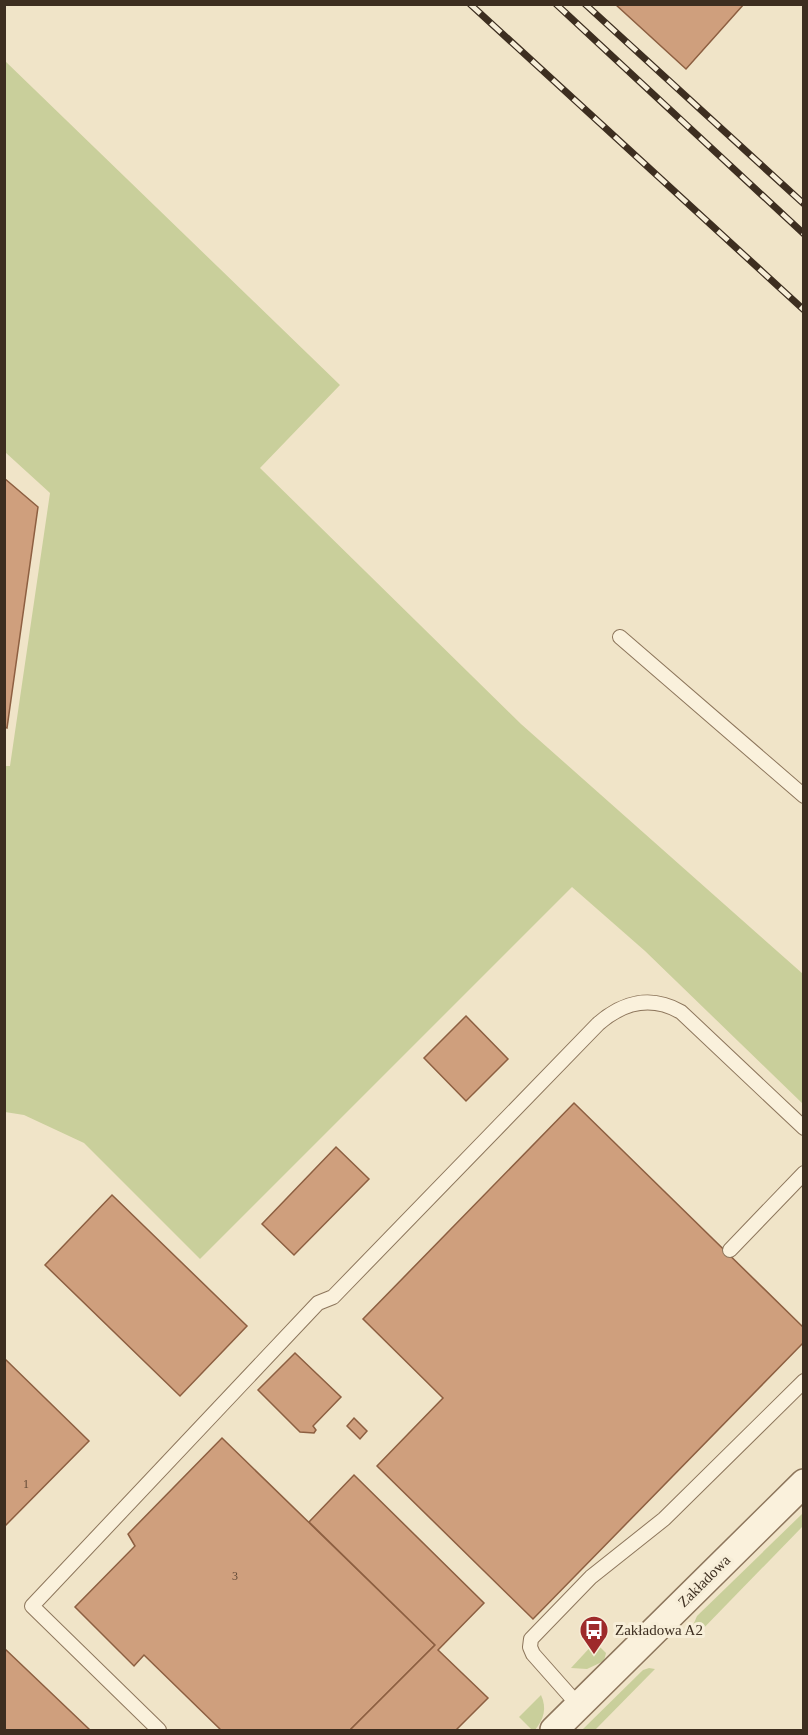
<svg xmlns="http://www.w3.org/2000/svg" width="808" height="1735" font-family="'Times New Roman',serif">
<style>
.green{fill:#c9cf9b}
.building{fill:#cf9f7d;stroke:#8d5f41;stroke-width:1.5}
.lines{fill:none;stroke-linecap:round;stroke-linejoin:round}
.lane-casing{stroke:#8d765c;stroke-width:16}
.street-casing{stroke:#8d765c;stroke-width:30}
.lane{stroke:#faf1dc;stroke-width:14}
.street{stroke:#faf1dc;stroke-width:27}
.rail-casing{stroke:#3d2e20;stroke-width:7}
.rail{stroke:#f7eed8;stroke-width:4.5;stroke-dasharray:14;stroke-linecap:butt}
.labels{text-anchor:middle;stroke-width:6;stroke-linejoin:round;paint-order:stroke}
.number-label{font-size:12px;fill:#624a37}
.street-label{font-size:15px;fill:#3d2e20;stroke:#f7eed8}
.poi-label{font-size:15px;fill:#3d2e20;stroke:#f7eed8;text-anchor:start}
</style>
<rect width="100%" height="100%" fill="#f0e4c8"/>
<g class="green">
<polygon points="4,60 340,385 260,468 521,724 803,974 803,1104 645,951 572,887 200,1259 84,1143 24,1115 5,1112 5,766 10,766 50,493 5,452"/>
<polygon points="803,1513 803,1526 695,1637 691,1630 697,1616"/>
<polygon points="595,1642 606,1653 604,1661 587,1669 571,1668"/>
<polygon points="649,1668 655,1669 595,1730 582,1730 643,1670"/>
<path d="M541,1695C547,1708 544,1719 535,1730H532L519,1717Z"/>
</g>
<g class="building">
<polygon points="615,4 744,4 686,69"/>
<polygon points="4,478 38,507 7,728 4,727"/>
<polygon points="466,1016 508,1059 466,1101 424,1058"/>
<polygon points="574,1103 804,1328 804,1342 533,1619 377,1466 443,1398 363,1319"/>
<polygon points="336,1147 369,1179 294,1255 262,1224"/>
<polygon points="112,1195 247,1326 180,1396 45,1265"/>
<polygon points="295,1353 341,1397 313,1426 316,1430 314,1433 300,1432 258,1390"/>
<polygon points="4,1358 89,1441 4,1527"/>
<polygon points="354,1418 367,1431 360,1439 347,1426"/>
<polygon points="222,1438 435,1645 350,1730 221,1730 144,1655 134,1666 75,1607 135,1546 128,1534"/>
<polygon points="354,1475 484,1603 438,1650 488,1698 456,1730 350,1730 435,1645 309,1522"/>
<polygon points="4,1648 90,1730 4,1730"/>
</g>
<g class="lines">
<g class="lane-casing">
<g id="lane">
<polyline points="620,637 804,796"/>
<polyline points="730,1250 804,1173"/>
<polyline points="579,1706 533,1654 530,1647 531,1639 591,1577 664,1519 804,1381"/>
<path d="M159,1730L32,1606L318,1303L333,1297L598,1024C623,1002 651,995 681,1012L804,1128"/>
</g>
</g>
<g class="street-casing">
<polyline id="street" points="554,1730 804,1483"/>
</g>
<use href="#lane" class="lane"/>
<use href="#street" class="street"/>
<g class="rail-casing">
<g id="rail">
<polyline points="470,4 804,310"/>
<polyline points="556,4 804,234"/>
<polyline points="585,4 804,204"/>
</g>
</g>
<use href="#rail" class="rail"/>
</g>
<defs>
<g id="bus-pin" transform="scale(1.5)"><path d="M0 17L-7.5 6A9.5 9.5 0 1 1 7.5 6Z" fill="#9e2a2b" stroke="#f7eed8"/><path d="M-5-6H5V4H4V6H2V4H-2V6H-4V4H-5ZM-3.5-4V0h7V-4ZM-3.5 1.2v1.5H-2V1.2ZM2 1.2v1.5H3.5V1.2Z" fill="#fff"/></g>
</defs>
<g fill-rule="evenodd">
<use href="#bus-pin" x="594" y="1630"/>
</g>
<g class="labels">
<g class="number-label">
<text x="26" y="1488">1</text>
<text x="235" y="1580">3</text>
</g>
<g class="street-label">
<text transform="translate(704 1581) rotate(-45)" y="5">Zakładowa</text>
</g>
<g class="poi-label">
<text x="615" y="1635">Zakładowa A2</text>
</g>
</g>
<rect width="808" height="1735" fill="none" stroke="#3d2e20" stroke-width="12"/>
</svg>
